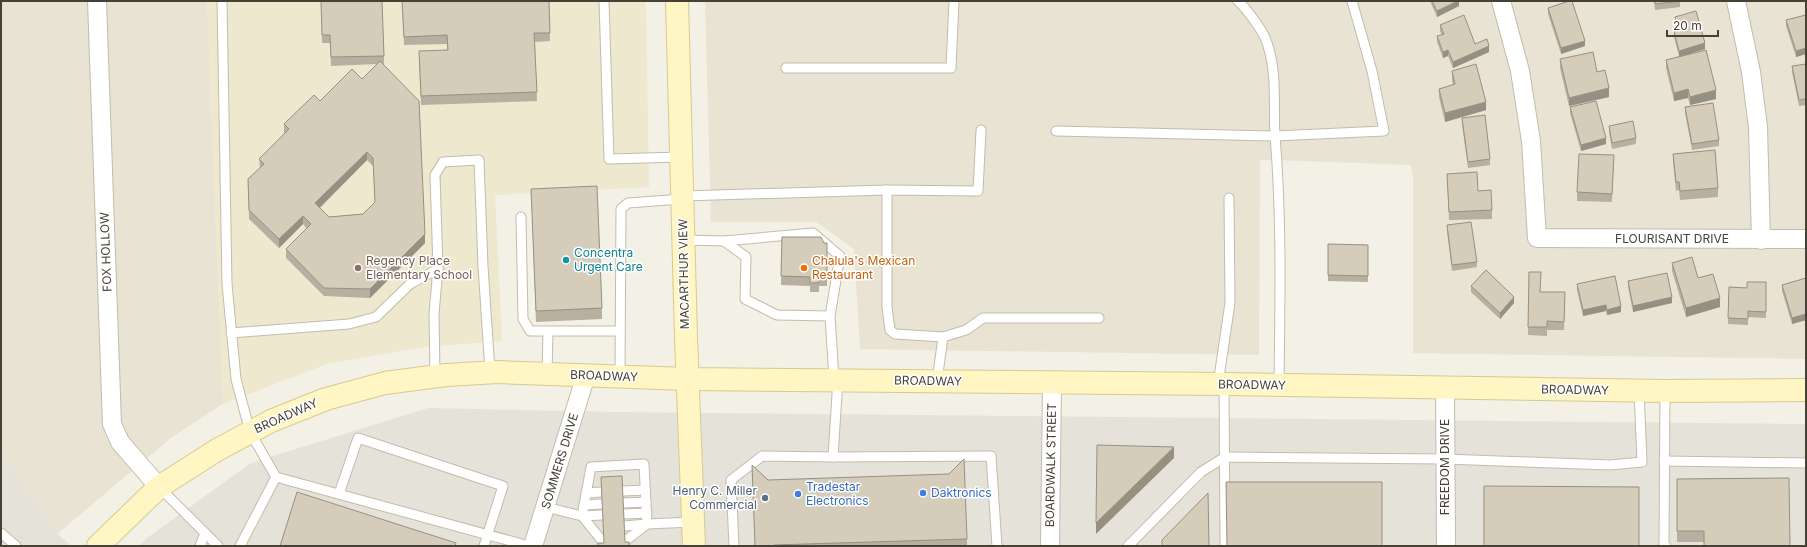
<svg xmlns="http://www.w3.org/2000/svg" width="1807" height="547" font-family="Inter,sans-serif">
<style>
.residential{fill:#e8e3d3}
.industrial{fill:#e5e2da}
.education{fill:#ede8ce}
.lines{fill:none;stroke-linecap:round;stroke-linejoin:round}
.lane-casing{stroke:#c2bcaa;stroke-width:11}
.street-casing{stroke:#c2bcaa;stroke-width:20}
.secondary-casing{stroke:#d5ca93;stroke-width:24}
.lane{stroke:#fff;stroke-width:9}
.street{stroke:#fff;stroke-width:18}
.secondary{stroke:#fff6c4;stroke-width:22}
.wall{fill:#b7b0a0;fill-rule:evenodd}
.shaded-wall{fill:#959082}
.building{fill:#d5cdba;stroke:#959082;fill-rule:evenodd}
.culture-dot{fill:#0f9aa8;stroke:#fff;stroke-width:1.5}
.education-dot{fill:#8d6e63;stroke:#fff;stroke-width:1.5}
.food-dot{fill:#e8710a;stroke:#fff;stroke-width:1.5}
.shop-dot{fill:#3f7fe0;stroke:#fff;stroke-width:1.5}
.service-dot{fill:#5c6f8a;stroke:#fff;stroke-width:1.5}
.labels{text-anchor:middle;stroke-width:3;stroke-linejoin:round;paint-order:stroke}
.street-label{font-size:12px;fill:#464135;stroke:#fff}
.culture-label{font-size:12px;fill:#0d838f;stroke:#fff;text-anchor:start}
.education-label{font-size:12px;fill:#785e54;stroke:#fff;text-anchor:start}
.food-label{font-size:12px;fill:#c56008;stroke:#fff;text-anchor:start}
.shop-label{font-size:12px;fill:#366cbe;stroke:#fff;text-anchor:start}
.service-label{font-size:12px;fill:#4e5e75;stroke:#fff;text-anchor:end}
</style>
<rect width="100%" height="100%" fill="#f3f0e5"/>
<g class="residential">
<polygon points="1,1 207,1 223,404 172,437 57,534 10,466 1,450"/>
<polygon points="705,1 1806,1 1806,359 1413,353 1413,177 1411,165 1278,160 1260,160 1259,355 860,349 854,249 816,222 711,222"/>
</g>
<g class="industrial">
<polygon points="428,408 616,412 1806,424 1806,546 139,546 147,538 251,463"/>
<polygon points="1,450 10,466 57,534 72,546 1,546"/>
</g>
<polygon class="education" points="207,1 646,1 649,187 495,195 502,341 423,347 327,364 223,404"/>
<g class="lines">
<g class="lane-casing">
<g id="lane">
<polyline points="222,1 227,284 236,379 250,432 276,477 529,546"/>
<polyline points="604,1 609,159 681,157"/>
<path d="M1238,1C1246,8 1263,31 1266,40C1278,72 1273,104 1275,136C1282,219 1280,302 1279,385"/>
<polyline points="786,68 951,68 954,1"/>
<polyline points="1056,131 1275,136 1384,131 1372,71 1352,1"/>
<polyline points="682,196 887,190"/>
<polyline points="521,217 523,319 530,331 620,331"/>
<polyline points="683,240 724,241 746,257 745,299 777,315 830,316 834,379"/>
<polyline points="724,241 813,233 840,256 830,316"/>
<polyline points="231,333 349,324 376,317 410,284 438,269"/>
<polyline points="943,337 895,334 890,330 887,307 887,190 978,191 981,130"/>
<polyline points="547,374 548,331"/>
<polyline points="435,376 434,313 438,269 435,175 443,162 479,160 483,266 490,372"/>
<polyline points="620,376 621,209 628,203 682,199"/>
<polyline points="937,381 943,337 966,330 983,318 1099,318"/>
<polyline points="1218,384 1230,303 1229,198"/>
<polyline points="1224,384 1225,546"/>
<polyline points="1665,391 1664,544 1666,546"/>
<polyline points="833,457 991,456 997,546"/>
<polyline points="1664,461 1806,463"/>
<polyline points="159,487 218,546"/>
<polyline points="623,491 645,490"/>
<polyline points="586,493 601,492"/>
<polyline points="339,494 358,438 503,486 484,546"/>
<polyline points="623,503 646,502"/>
<polyline points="584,505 602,504"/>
<polyline points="545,507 582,516 591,467 644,464 647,524 693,522"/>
<polyline points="623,514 647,513"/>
<polyline points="582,516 603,542"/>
<polyline points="582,516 602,515"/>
<polyline points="624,526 647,524"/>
<polyline points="1,533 16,546"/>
<polyline points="624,542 647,524"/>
<polyline points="200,546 205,533"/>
<polyline points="240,546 276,477"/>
<polyline points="734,546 731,480 762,456 833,457 838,379"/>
<polyline points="1128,546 1201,472 1225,457 1445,459 1610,465 1642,462 1639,391"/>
</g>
</g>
<g class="street-casing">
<g id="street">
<polyline points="97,1 112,424 120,442 159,487"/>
<polyline points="1501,1 1520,71 1531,141 1537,238 1806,239"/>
<polyline points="1736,1 1751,72 1758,127 1761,240"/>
<polyline points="1445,388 1446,546"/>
<polyline points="533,546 586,375"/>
<polyline points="1050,546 1052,383"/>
</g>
</g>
<g class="secondary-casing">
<g id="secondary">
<polyline points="677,1 686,338 694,546"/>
<polyline points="98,546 159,487 217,450 271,421 326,399 385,383 446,375 497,372 687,379 1224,384 1665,391 1806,390"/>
</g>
</g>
<use href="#lane" class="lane"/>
<use href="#street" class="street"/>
<use href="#secondary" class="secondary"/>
</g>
<g class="wall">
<path d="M321,1H382L384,56V64H383L425,243L370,298L324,296L286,258V249L307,229L303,224L279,248L249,219L248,179L260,168L259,159L285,134L284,133V124L320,101L362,79L377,64L331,66L330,43H322ZM367,160L373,166L375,203L363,214L329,217L320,208Z"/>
<polygon points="402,1 549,1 550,41 535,42 537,101 421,105 419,60 447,50 447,44 404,45"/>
<polygon points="1430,1 1459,1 1459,6 1437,17"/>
<polygon points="1654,1 1680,1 1680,7 1655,10"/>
<polygon points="1548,8 1585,46 1561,54 1548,14"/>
<polygon points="1806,15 1806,54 1796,57 1786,26 1786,20"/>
<polygon points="1675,17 1705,49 1691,53 1716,99 1690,105 1688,98 1674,101 1666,68 1666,60 1679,56 1674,37 1674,31 1677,30 1675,23"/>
<polygon points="1440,25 1475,44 1489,52 1453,68 1448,56 1443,58 1437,42 1437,36 1442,35 1440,31"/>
<polygon points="1560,59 1597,72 1609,97 1569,106 1560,68"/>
<polygon points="1806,64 1806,105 1799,106 1792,72 1792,66"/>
<polygon points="1452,71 1486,110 1445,122 1439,97 1439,89 1453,85 1452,80"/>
<polygon points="1570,107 1606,144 1581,151 1570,113"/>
<polygon points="1685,107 1719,140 1719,146 1692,150 1685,113"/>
<polygon points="1462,118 1490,159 1490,165 1468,168 1462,124"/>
<polygon points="1609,126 1636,138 1636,144 1612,149 1609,132"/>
<polygon points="1673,154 1718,188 1718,197 1680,200 1679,190 1676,191 1673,162"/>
<polygon points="1614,155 1612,202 1577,201 1577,192"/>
<polygon points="1447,174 1478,191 1492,210 1492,219 1449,220"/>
<polygon points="531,189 602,308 602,319 536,322"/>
<polygon points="1447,225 1477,262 1477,267 1452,271 1447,231"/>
<polygon points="782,237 827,243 827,286 819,286 819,292 810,292 810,286 781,285"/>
<polygon points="1328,244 1368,245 1368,282 1328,281"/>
<polygon points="1672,263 1698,278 1720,307 1686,317 1672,271"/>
<polygon points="1529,272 1540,292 1565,292 1564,330 1547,330 1547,336 1528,335"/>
<polygon points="1806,278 1806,320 1792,324 1782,291 1782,285"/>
<polygon points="1628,281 1672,303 1633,312 1628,287"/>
<polygon points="1766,282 1766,318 1748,317 1748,325 1728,324 1729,287 1747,288"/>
<polygon points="1577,284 1621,312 1607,315 1606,311 1583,316 1577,290"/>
<polygon points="1471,286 1514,303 1500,319 1471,292"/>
<polygon points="752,465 768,480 967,539 967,546 755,546"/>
<polygon points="1789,478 1704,542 1677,542 1677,479"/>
</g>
<g class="shaded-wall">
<polygon points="1458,1 1459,1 1459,6 1437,17 1437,11"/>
<polygon points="1585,41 1585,46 1561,54 1561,48"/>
<polygon points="1705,43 1705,49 1679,57 1679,51"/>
<polygon points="1489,46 1489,52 1453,68 1453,62"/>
<polygon points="1806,48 1806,54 1796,57 1796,51"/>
<polygon points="1448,50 1448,56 1443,58 1443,52"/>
<polygon points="1609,88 1609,97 1569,106 1569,98"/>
<polygon points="1688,89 1688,98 1674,101 1674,93"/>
<polygon points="1716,90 1716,99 1690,105 1690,97"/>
<polygon points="1486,102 1486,110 1445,122 1445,113"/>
<polygon points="1606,138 1606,144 1581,151 1581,145"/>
<polygon points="367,152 367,160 315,212 315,203"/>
<polygon points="303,216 303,224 279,248 279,239"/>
<polygon points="425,234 425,243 370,298 370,289"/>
<polygon points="1514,297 1514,303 1500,319 1500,313"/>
<polygon points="1672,297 1672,303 1633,312 1633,306"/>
<polygon points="1720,298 1720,307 1686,317 1686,308"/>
<polygon points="1606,305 1606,311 1583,316 1583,310"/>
<polygon points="1621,306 1621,312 1607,315 1607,310"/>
<polygon points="1806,314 1806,320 1792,324 1792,318"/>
<polygon points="1174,447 1174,458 1096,534 1096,523"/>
</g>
<g class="building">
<polygon points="321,1 382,1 384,56 331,57 330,35 322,35"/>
<polygon points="402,1 549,1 550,33 534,33 537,92 421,96 419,51 448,50 447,35 404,37"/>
<polygon points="1432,1 1458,1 1437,11"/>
<polygon points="1569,1 1572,1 1585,41 1561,48 1548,8"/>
<polygon points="1655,1 1680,1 1655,4"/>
<polygon points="1696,11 1705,43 1679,51 1674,31 1679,30 1675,17"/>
<polygon points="1464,15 1475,44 1487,39 1489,46 1453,62 1448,50 1443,52 1437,36 1444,34 1440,25"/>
<polygon points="1806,15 1806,48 1796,51 1786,20"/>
<polygon points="1706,50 1716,90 1690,97 1688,89 1674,93 1666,60"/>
<polygon points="1593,52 1597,72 1605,70 1609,88 1569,98 1560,59"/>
<path d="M380,61L419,101L425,234L370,289L324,288L286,249L311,224L303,216L279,239L249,210L248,179L264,164L259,159L289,129L284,124L314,95L320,101L352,69L362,79ZM367,152L373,158L375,202L363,214L329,217L315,203Z"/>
<polygon points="1476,64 1486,102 1445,113 1439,89 1455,84 1452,71"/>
<polygon points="1806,64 1806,99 1799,100 1792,66"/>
<polygon points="1596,101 1606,138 1581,145 1570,107"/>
<polygon points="1713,103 1719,140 1692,144 1685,107"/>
<polygon points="1485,115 1490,159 1468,162 1462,118"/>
<polygon points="1633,121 1636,138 1612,143 1609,126"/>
<polygon points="1715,150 1718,188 1680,191 1679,182 1676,182 1673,154"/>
<polygon points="1579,154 1614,155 1612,194 1577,192"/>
<polygon points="1477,172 1478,191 1491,190 1492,210 1449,212 1447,174"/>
<polygon points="597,186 602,308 536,311 531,189"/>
<polygon points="1471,222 1477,262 1452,265 1447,225"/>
<polygon points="782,237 821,237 824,243 827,243 827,277 819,277 819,283 810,283 810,277 781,276"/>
<polygon points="1328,244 1368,245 1368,276 1328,275"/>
<polygon points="1692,257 1698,278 1713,274 1720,298 1686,308 1672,263"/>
<polygon points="1486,270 1514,297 1500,313 1471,286"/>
<polygon points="1529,272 1541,272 1540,292 1565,292 1564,322 1547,321 1547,327 1528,327"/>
<polygon points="1667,273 1672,297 1633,306 1628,281"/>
<polygon points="1615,276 1621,306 1607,310 1606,305 1583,310 1577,284"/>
<polygon points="1806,278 1806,314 1792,318 1782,285"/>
<polygon points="1747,282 1766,282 1766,312 1748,311 1748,319 1728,318 1729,287 1747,288"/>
<polygon points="1097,445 1174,447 1096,523"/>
<polygon points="964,459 967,539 774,545 775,546 756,546 755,545 752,465 768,480 949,474"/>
<polygon points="622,476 625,542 629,542 629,546 598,546 598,543 604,543 601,477"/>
<polygon points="1789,478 1790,546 1704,546 1704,531 1677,531 1677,479"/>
<polygon points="1226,482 1382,482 1382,546 1227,546"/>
<polygon points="1484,486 1639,487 1639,546 1484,546"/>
<polygon points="297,492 456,543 455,546 280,546"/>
<polygon points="1208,493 1209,546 1162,546 1162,540"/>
</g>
<circle class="culture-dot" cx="566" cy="260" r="4"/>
<circle class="education-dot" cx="358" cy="268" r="4"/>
<circle class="food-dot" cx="804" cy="268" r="4"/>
<g class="shop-dot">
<circle cx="923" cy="493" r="4"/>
<circle cx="798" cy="494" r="4"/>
</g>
<circle class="service-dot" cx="765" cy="498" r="4"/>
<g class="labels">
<g class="street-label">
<text x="1672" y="243">FLOURISANT DRIVE</text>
<text transform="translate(106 252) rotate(-92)" y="4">FOX HOLLOW</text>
<text transform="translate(684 274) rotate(-91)" y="4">MACARTHUR VIEW</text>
<text transform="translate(604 376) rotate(2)" y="4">BROADWAY</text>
<text transform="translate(928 381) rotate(1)" y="4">BROADWAY</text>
<text transform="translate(1252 385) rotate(1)" y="4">BROADWAY</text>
<text transform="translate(1575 390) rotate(1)" y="4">BROADWAY</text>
<text transform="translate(286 416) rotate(-24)" y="4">BROADWAY</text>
<text transform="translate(560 461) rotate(-73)" y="4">SOMMERS DRIVE</text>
<text transform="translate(1051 465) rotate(-89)" y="4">BOARDWALK STREET</text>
<text transform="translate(1445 467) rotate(-90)" y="4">FREEDOM DRIVE</text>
</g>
<g class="culture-label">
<text x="574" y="257">Concentra<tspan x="574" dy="14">Urgent Care</tspan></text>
</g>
<g class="education-label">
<text x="366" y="265">Regency Place<tspan x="366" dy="14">Elementary School</tspan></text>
</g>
<g class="food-label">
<text x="812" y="265">Chalula's Mexican<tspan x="812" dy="14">Restaurant</tspan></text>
</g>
<g class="shop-label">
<text x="806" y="491">Tradestar<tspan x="806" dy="14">Electronics</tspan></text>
<text x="931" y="497">Daktronics</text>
</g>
<g class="service-label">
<text x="757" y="495">Henry C. Miller<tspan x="757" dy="14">Commercial</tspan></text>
</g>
</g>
<rect width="1807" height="547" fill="none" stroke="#464135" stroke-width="4"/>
<path d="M1667 30v6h51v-6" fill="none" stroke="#464135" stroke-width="2"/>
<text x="1673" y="30" font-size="12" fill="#464135" stroke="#ffffff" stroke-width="3" paint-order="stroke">20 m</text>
</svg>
